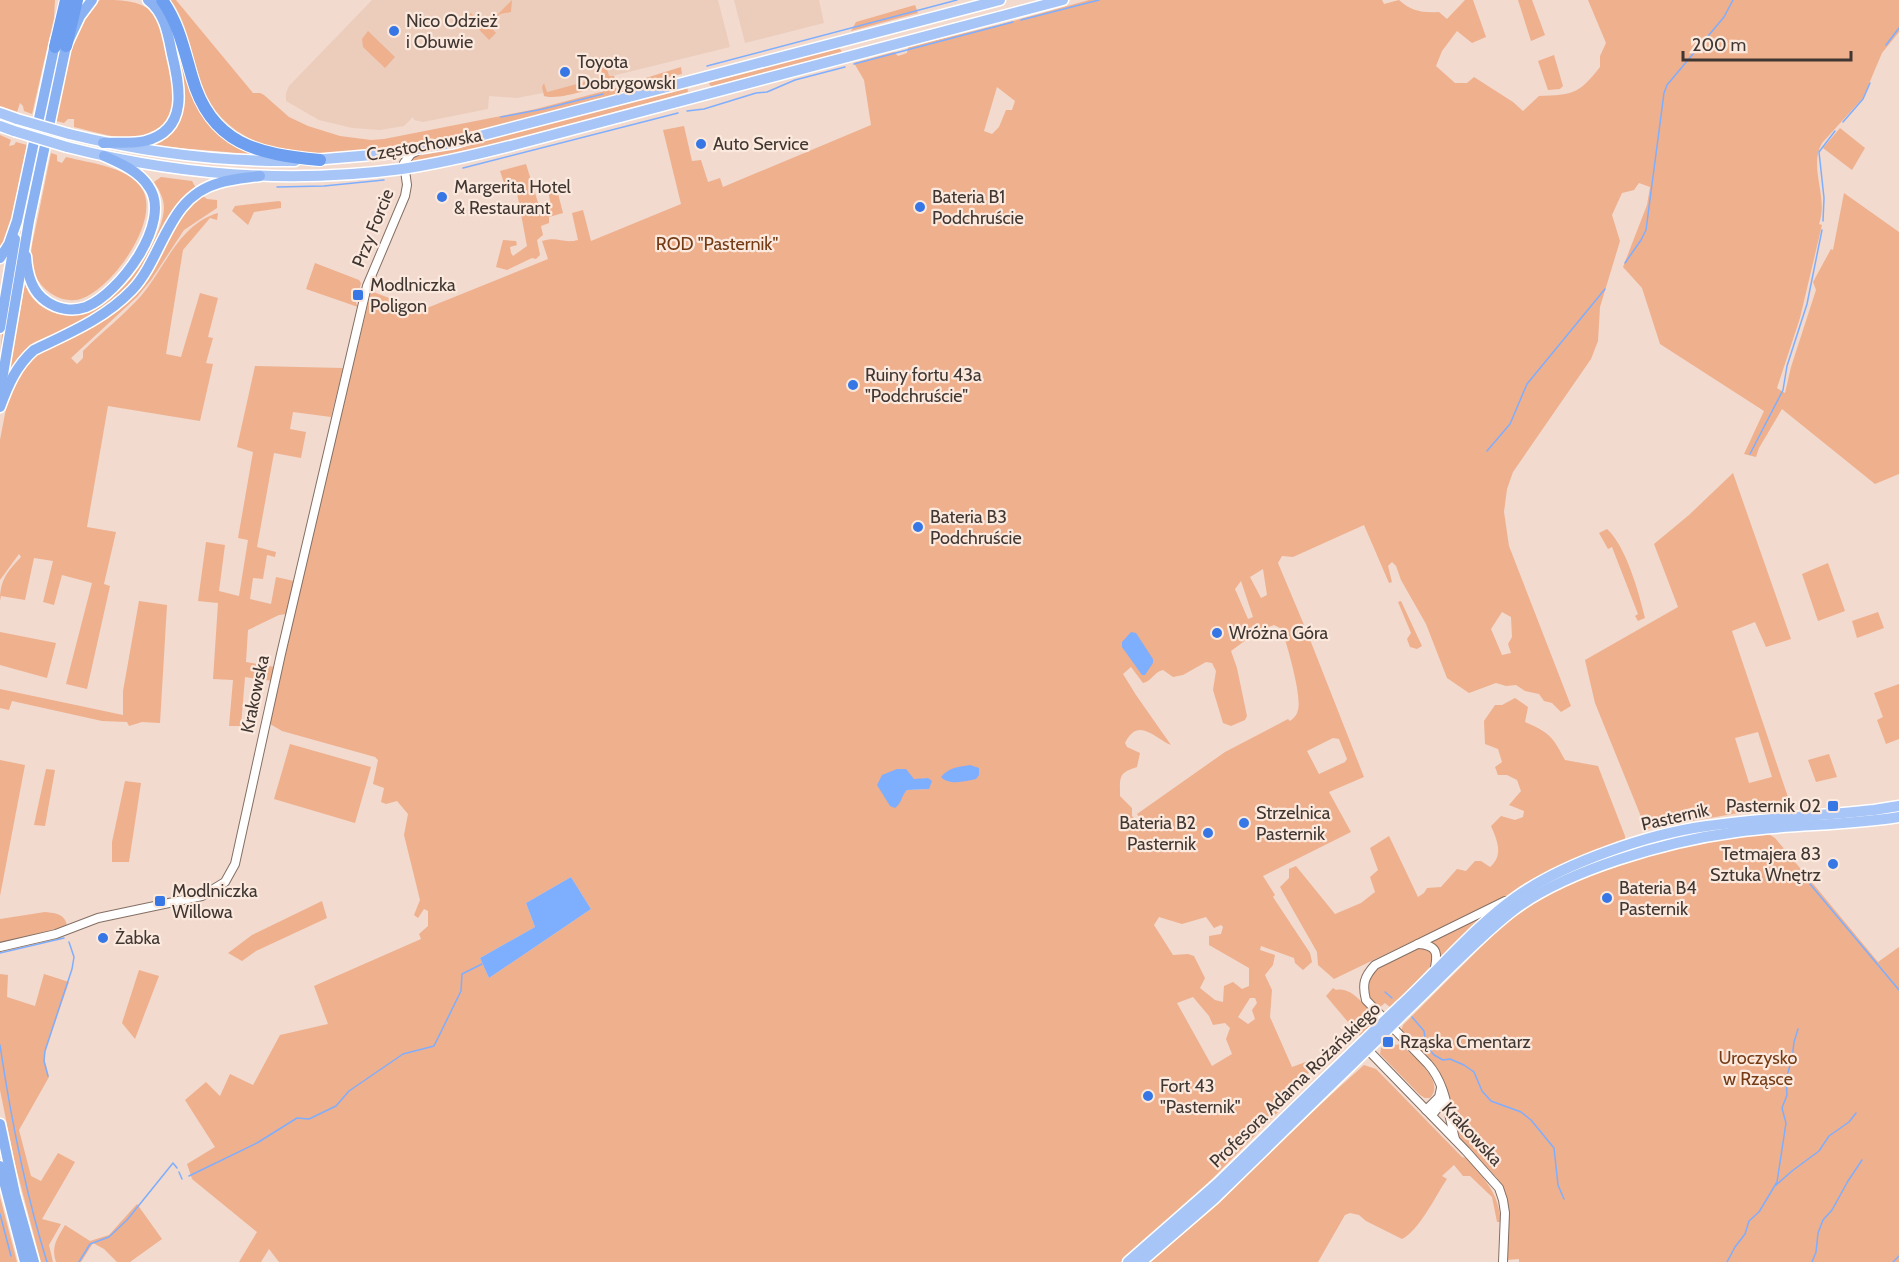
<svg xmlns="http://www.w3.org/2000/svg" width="1899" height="1262" font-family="Cabin,sans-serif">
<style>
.built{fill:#eccdbc}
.green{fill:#efb08e;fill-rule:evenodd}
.water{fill:#7eaefe}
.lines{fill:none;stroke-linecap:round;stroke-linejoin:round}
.stream{stroke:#7eaefe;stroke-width:1.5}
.tertiary-casing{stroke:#846f63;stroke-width:10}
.primary-casing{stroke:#fff;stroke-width:13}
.trunk-casing{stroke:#fff;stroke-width:13}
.motorway-casing{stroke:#fff;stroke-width:14}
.tertiary{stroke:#fff;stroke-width:8}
.primary{stroke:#a7c5f6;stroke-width:10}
.trunk{stroke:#8ab2f3;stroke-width:10}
.motorway{stroke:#6d9ef0;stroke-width:12}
.primary-bridge-casing{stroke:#fff;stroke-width:13;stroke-linecap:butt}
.primary-bridge{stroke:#a7c5f6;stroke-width:10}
.poi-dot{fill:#3677e5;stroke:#fce9de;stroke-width:2}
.labels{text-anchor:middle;stroke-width:4.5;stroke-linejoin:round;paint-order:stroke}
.poi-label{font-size:18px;fill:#403732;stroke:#fce9de;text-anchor:start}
.street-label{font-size:18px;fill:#403732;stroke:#fce9de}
.park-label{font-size:18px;fill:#743b15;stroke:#fce9de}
</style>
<rect width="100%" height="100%" fill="#f2dace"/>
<g class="built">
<polygon points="372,0 718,0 730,47 543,93 517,98 489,96 488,109 423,122 414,120 413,117 404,126 380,130 352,128 319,120 286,101 286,93 289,86"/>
<polygon points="734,0 819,0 824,23 745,43"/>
</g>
<g class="green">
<polygon points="0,0 55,0 54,18 32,114 24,111 23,106 20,103 17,112 0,106"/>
<path d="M70,0L0,370C0,327 10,284 18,243C33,161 52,81 70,0Z"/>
<path d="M100,0C126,0 141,0 159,17C166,48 192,114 154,132C149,135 143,138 137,138C115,139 95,132 74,127V119H68L64,123L56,121C64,87 71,21 100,0Z"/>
<path d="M154,0H158C168,13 172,26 176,42C194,99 194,123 250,154L155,146V142L183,100Z"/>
<path d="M171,0H176L253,93H260L264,95L289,117L308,126L340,136L371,140L384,139L536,109L616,88L621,91L630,89L620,95C534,117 450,143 361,151C345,152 328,155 311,154C279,153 243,141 221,117C191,84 196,35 171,0Z"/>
<polygon points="512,0 511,12 500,14 489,25 496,33 489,40 467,17 471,13 485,27"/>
<path d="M1089,0H1382L1384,4L1399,0C1411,11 1422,13 1439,12L1447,19L1465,0H1473L1486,37L1472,43L1457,31L1442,51L1436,66L1455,83H1467L1474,77L1513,102L1523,111L1539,96C1573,95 1579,94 1600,67V56L1606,43L1588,0H1899V32L1882,53L1863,98L1822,143C1808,167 1829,198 1819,224L1822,225L1800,318L1777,388L1785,393L1791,367L1816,290L1813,282L1831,249L1833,250L1844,193L1899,232V474L1875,484L1782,409L1759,448L1756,457L1744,454L1764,411L1660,344L1642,288L1623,267L1647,205L1650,187L1639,183L1634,190L1622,193L1612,215L1620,241L1600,307L1598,341L1591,359L1513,472L1507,489L1504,512L1509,546L1571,706L1561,712L1552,703L1544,701L1539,694L1525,691L1516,685L1506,686L1496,683L1469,693L1447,678L1426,624L1401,580L1396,566L1392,562L1388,566L1392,582L1389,583L1364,525L1293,557L1282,556L1278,563L1307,632L1364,777L1329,792L1351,832L1263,876L1275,895L1273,897L1310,953L1312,962L1303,970L1295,963L1294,958L1261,946L1260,950L1275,955L1273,965L1265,975L1272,990L1270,1017L1292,1067L1311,1060L1316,1066L1299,1082L1298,1092L1211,1180L1121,1262H279L269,1249L261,1262H239L257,1232L192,1179L187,1164L215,1147L185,1100L206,1082L220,1096L230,1074L253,1085L280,1035L328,1024L314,986L421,939L419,934L428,926V911L424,909L418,918L414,915L420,900L404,835L408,814L397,801L386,804L381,802L384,788L373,784L378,760L375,757L282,731L270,724L313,533L371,291L425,312L427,308L548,259L542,241C558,236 563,244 578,240L572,213L583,210L591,241L681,204L663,130L684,126L692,161L701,160L708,182L720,178L723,187L871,125L864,80L854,63L894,52L898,56L907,53L908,47L1006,23ZM997,87L1015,101L1012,110H1006L999,127L992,134L984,131ZM1263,569L1267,595L1261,598L1250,577ZM1241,581L1253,617L1248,619L1235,589ZM1502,612L1511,617L1512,637L1508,644L1511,653L1502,655L1491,629ZM1274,625L1282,629C1287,646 1302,695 1298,710C1297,715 1294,718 1290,721L1288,719L1225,752L1137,814L1146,827L1144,828L1132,816V808L1120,796C1120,777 1118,773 1137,767L1140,753L1127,747L1125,743C1138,716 1154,738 1171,745L1136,695L1123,674L1131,667L1143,683C1152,681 1154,672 1163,670L1173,677L1183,675L1206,662L1212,663L1216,671L1213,690L1223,723L1231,726L1245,720L1247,716L1237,668L1231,651L1258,631ZM1333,738L1339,739L1347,759L1345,762L1319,774L1307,751ZM910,777L914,780L928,778L929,789L907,790L903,794ZM571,877L591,909L489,978L480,958L535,927L526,903ZM1159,917L1182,924L1206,917L1214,928L1221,925L1223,927L1221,934L1209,936V945L1249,968V986L1242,989L1233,982L1224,986L1223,1002L1215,1000L1200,988L1205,978L1194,956L1188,954L1173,955L1154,925ZM1193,997L1209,1016L1213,1025L1225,1023L1230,1028L1226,1039L1232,1054L1212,1066L1177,1003ZM1250,998H1255L1257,1003L1252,1010L1255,1019L1248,1024L1238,1017Z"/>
<polygon points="1518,0 1532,0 1545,35 1531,41"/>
<polygon points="915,5 918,13 851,31 856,22"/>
<polygon points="368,31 395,57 385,68 363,47 362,39"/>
<polygon points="839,47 843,54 713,88 709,84 710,81"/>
<polygon points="1554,55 1563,86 1560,89 1548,90 1538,61"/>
<path d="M603,56L609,76H614L616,81C599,86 560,101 544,96L542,87L544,83L547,92L603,77L599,58Z"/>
<polygon points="681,67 682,74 636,84 623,89 617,87"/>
<polygon points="687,86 688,92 614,112 588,122 475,151 410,163 410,160 416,156 458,149 486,139"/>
<polygon points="1840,128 1865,148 1852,170 1823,148"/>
<polygon points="0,135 11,140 9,146 14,145 16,142 27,145 10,227 0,253"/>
<path d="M51,153L57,155V161L62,163L66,157C89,163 128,167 141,187C163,218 113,287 83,298C72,303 58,299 49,292C37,283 32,271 31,257C31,245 35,232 37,221C42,198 46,176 51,153Z"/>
<polygon points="526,164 540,209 551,206 547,185 555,182 563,213 549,217 549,223 541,226 543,235 537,240 540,255 536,259 532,258 507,270 496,267 503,240 516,241 517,245 510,247 511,253 513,256 527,246 517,193 507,192 500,171"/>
<path d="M161,177L192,181L196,188L177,206L137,277L120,296L86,321L35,344L18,359L9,373L25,283C28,296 39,307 52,312C64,316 77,317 88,313C119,302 163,240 164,208C164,198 159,190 154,182Z"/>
<path d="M200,194L207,199L217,200V208L184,230L151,280L137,297L71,358L77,364L83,358V351C102,332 123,316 141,296C165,268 179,224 218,213L217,220L210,218L183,250L166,354L181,357L200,293L218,298L208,337L213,338L206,363L213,364L200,421L108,406L87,527L116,532L104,584L110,586L87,689L66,684L92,583L62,575L54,605L43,602L53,561L34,558L25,600L1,596L0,601C0,580 7,572 21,557L19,554L0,580V440L10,388L29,359L120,305L177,217Z"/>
<polygon points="279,201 281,202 281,208 254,212 248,225 232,211 235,206"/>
<polygon points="315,263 359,280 361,283 356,303 358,307 306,289"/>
<polygon points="255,366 343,368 331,417 293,412 290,429 306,432 301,458 274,453 257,547 276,552 275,557 267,555 263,579 253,578 250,599 271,604 276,577 294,581 286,614 279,615 248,630 246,662 275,667 272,681 245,677 241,726 229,726 233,680 213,679 218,603 198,601 206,542 225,545 219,591 239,596 248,540 238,538 253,452 237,447"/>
<path d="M1733,473L1791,639L1766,647L1755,622L1732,631L1792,809L1750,811L1646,829L1595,703L1585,660L1678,607L1654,544L1689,515ZM1758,732L1772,777L1749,783L1735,738Z"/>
<path d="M1607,529C1626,546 1639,593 1645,618L1638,621L1635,616L1638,614L1612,547L1608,549L1599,533Z"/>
<polygon points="1828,563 1845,611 1818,621 1802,574"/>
<polygon points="139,601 167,605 160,723 142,722 129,726 127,722 102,721 12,701 9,710 0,708 0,689 123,715 123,691"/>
<polygon points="1401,601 1422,646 1417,649 1410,647 1407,639 1411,633 1398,602"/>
<polygon points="1878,612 1884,628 1857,638 1852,621"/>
<polygon points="0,632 56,643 47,678 0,665"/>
<polygon points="1899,684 1899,739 1886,744 1877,720 1883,717 1874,693"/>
<path d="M1515,698L1528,707L1525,722C1550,733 1553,737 1565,760L1598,766L1625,836V840L1557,868L1508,895L1334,979L1318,965L1317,952L1280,887L1289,878V869L1296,866L1335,914L1361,903L1375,892L1370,877L1378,870L1370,848L1389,836L1418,897L1424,893L1427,888L1441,887L1457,869L1466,871L1475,861H1481L1490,867C1504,855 1497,840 1491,826L1501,816L1515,820L1523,817L1524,811L1509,805L1521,791L1517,780L1507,775H1498L1495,767L1502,762L1498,749L1485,744L1484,721L1495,705H1502Z"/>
<polygon points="290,744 371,767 355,823 274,799"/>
<polygon points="1829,754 1837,777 1816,782 1808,760"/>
<polygon points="0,760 25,765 0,896"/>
<polygon points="46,769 55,770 45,826 34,825"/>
<polygon points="125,781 141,783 129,862 112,862 112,842"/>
<polygon points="1767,833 1775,838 1878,962 1899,947 1899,1262 1519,1262 1519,1259 1507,1260 1509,1215 1505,1193 1497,1178 1459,1138 1439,1071 1401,1031 1403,1025 1500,928 1521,911 1550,894 1584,878 1658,853 1731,835"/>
<polygon points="322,901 327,918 256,951 242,961 228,953 252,935"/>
<path d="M45,912C56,913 65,914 67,926L0,943V919Z"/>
<polygon points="1491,912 1441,961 1430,942"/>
<path d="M1421,947L1430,950L1434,957L1431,966L1391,1008L1385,1003L1379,1008C1376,1004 1369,999 1368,993C1362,968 1403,956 1421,947Z"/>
<polygon points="139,970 159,976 135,1039 122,1023"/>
<polygon points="0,974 8,975 7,997 35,1006 44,974 69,982 45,1051 45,1062 49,1077 19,1130 31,1176 41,1181 58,1153 75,1162 42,1219 61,1224 49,1245 53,1262 41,1262 15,1164 0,1090"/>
<path d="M1333,988L1336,990C1352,986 1367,1008 1377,1020L1362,1037L1359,1035L1326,996Z"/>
<path d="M1389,1039L1396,1045L1400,1044C1411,1054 1447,1082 1430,1098H1425L1420,1095L1380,1054L1381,1048Z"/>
<path d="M1364,1065L1376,1069L1462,1157L1466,1158C1485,1180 1498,1191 1501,1222H1497L1492,1197L1470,1176H1463L1454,1165L1442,1176L1447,1179C1436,1195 1419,1231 1402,1239L1366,1221L1359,1215L1350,1213L1345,1215L1318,1262H1150C1225,1200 1291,1129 1364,1065Z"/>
<polygon points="0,1197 17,1262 0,1262"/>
<path d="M137,1204L162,1239L130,1262H117L104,1249L93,1243L81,1262H56C51,1246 57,1239 65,1225L90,1241L109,1235Z"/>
</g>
<g class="water">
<polygon points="1131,632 1136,633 1153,659 1153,663 1145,675 1142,675 1122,647 1122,642"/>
<path d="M970,765L979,768V775L976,779C966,781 949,786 941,777C949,767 959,767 970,765Z"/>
<path d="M897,769H906L914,779L928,778L932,781L929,789L907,790C901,796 902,803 895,808L890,806L877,785L882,775Z"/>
<polygon points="571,877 591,909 489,978 480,958 535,927 526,903"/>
</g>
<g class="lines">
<g class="stream">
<polyline points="1021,20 1099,0"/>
<polyline points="1886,45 1899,28"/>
<polyline points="854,64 1013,22"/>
<polyline points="707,66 957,0"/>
<polyline points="687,111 704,109 756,93 767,92 795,80 845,67"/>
<polyline points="501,117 543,109 603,94"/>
<polyline points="1843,122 1863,99 1870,83"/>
<polyline points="463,168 678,113"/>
<polyline points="277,187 324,186 384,180"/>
<polyline points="1823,221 1824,198 1819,152 1835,131"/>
<polyline points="1625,263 1641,240 1646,230 1664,93 1667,85 1724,17 1733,0"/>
<polyline points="1487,451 1510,424 1527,384 1605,289"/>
<polyline points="1750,454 1783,390 1787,366 1807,304 1822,230"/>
<polyline points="1810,884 1899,990"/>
<polyline points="0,953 64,938"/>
<polyline points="1385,992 1392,998"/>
<polyline points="1412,1017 1424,1031 1426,1045 1434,1055 1443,1060 1450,1059 1464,1065 1474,1072 1482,1091 1491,1101 1521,1112 1531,1120 1554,1148 1558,1185 1564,1199"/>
<path d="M0,1045C11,1119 25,1191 47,1262"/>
<polyline points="48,1076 44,1061 45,1051 72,969 74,957 69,942"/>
<polyline points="179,1172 182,1179"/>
<polyline points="189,1176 257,1143 297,1118 309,1119 336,1106 349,1091 403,1054 434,1046 461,991 462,974 482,964"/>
<polyline points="1776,1185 1792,1171 1819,1151 1829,1136 1849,1122 1856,1113"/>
<polyline points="0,1214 11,1256"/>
<polyline points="79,1262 90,1244 109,1237 127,1220 173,1163 177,1168"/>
<polyline points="1727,1262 1735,1247 1745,1234 1749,1221 1759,1212 1777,1182 1786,1123 1782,1108 1787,1095 1786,1079 1792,1059 1794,1042 1798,1029"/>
<polyline points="1812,1262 1816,1252 1818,1233 1823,1220 1832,1210 1848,1181 1862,1160"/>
<polyline points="1893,1262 1899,1256"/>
</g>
<g class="tertiary-casing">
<g id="tertiary">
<path d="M1418,944C1439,945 1438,955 1434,972"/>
<polyline points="0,947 56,934 98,918 202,896 225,882 235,864 281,654 367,286 405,196 407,185 404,163 411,154 419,150"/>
<polyline points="1368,1050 1466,1151 1499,1188 1503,1200 1505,1213 1503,1262"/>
<polyline points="1426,1110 1439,1097 1441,1088"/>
<polyline points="1432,1115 1445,1099"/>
<path d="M1455,1139C1448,1114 1446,1084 1428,1064L1366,1000C1362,984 1364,977 1375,965L1505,901"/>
</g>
</g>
<g class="primary-casing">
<g id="primary">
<polyline points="0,113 17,119"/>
<polyline points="0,126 14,131"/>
<path d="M69,134C143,152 218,162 295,161"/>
<path d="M67,147C177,175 289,184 402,169C448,162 492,151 537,139L1063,0"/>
<polyline points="313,160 384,154 453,143 1000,0"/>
<path d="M1400,1006C1437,972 1475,926 1516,897C1564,863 1648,834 1707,826C1762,818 1819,816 1874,810L1899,806"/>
<path d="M1405,1012C1439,980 1473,942 1511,912C1565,870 1668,841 1736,832C1790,824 1845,826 1899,817"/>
<polyline points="1128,1262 1218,1183 1377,1028"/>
<polyline points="1141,1262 1214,1199 1381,1036"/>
</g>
</g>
<g class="trunk-casing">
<g id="trunk">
<path d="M103,143C117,142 132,144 145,141C189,130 180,87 172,54C168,34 165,13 148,0"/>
<path d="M26,256C27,273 31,291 46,301C57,309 72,312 86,307C119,294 173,222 149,187C139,171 120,163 104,156"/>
<polyline points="0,258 9,244 17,221 56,39"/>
<polyline points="0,328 15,239"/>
<polyline points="0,392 29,221 66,46 80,16 92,0"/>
<path d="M0,407C8,385 16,366 34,350C69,333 104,319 132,290C164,256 167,197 219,183C232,179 246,178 260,176"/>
<polyline points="0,1124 15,1194 34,1262"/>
<polyline points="0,1166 25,1262"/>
</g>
</g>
<g class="motorway-casing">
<g id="motorway">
<path d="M162,0C179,24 184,50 192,77C211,145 258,154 320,160"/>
<polyline points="66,46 77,0"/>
<polyline points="55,47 66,0"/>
</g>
</g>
<use href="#tertiary" class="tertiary"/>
<use href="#primary" class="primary"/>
<use href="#trunk" class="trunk"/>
<use href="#motorway" class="motorway"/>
<g class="primary-bridge-casing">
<g id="primary-bridge">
<polyline points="17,119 69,134"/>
<polyline points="14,131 67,147"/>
<polyline points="1377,1028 1400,1006"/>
<polyline points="1381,1036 1405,1012"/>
</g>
</g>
<use href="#primary-bridge" class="primary-bridge"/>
</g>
<g class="poi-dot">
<circle cx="394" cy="31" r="6"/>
<circle cx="565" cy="72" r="6"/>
<circle cx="701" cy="144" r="6"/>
<circle cx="442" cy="197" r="6"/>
<circle cx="920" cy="207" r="6"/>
<rect x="352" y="289" width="12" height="12" rx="3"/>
<circle cx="853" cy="385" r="6"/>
<circle cx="918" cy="527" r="6"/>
<circle cx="1217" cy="633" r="6"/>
<rect x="1827" y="800" width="12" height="12" rx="3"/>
<circle cx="1244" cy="823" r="6"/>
<circle cx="1208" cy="833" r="6"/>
<circle cx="1833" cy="864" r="6"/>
<circle cx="1607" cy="898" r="6"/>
<rect x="154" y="895" width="12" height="12" rx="3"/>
<circle cx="103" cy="938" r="6"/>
<rect x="1382" y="1036" width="12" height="12" rx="3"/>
<circle cx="1148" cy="1096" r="6"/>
</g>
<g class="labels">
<g class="poi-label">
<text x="406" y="27">Nico Odzież<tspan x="406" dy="21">i Obuwie</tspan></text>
<text x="577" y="68">Toyota<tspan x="577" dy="21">Dobrygowski</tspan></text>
<text x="713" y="150">Auto Service</text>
<text x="454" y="193">Margerita Hotel<tspan x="454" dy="21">&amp; Restaurant</tspan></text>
<text x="932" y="203">Bateria B1<tspan x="932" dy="21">Podchruście</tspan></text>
<text x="370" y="291">Modlniczka<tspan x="370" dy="21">Poligon</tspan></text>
<text x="865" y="381">Ruiny fortu 43a<tspan x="865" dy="21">"Podchruście"</tspan></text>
<text x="930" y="523">Bateria B3<tspan x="930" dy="21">Podchruście</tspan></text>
<text x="1229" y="639">Wróżna Góra</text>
<text x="1821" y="812" text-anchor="end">Pasternik 02</text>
<text x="1256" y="819">Strzelnica<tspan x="1256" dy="21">Pasternik</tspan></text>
<text x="1196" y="829" text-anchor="end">Bateria B2<tspan x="1196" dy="21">Pasternik</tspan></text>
<text x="1821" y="860" text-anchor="end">Tetmajera 83<tspan x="1821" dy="21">Sztuka Wnętrz</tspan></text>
<text x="1619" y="894">Bateria B4<tspan x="1619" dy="21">Pasternik</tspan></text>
<text x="172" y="897">Modlniczka<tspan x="172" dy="21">Willowa</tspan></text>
<text x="115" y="944">Żabka</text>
<text x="1400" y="1048">Rząska Cmentarz</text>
<text x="1160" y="1092">Fort 43<tspan x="1160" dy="21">"Pasternik"</tspan></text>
</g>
<g class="street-label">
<text transform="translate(424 145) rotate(-10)" y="6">Częstochowska</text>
<text transform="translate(373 228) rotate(-68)" y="6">Przy Forcie</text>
<text transform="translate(255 694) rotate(-78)" y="6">Krakowska</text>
<text transform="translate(1675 817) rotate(-13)" y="6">Pasternik</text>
<text transform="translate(1295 1085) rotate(-44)" y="6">Profesora Adama Rożańskiego</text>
<text transform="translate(1472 1134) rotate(47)" y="6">Krakowska</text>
</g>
<g class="park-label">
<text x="717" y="250">ROD "Pasternik"</text>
<text x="1758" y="1064">Uroczysko<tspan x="1758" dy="21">w Rząsce</tspan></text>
</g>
</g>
<path d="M1683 51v9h168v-9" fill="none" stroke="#403732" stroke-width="3"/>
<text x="1692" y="51" font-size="18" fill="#403732" stroke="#fce9de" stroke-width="4.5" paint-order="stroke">200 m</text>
</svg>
